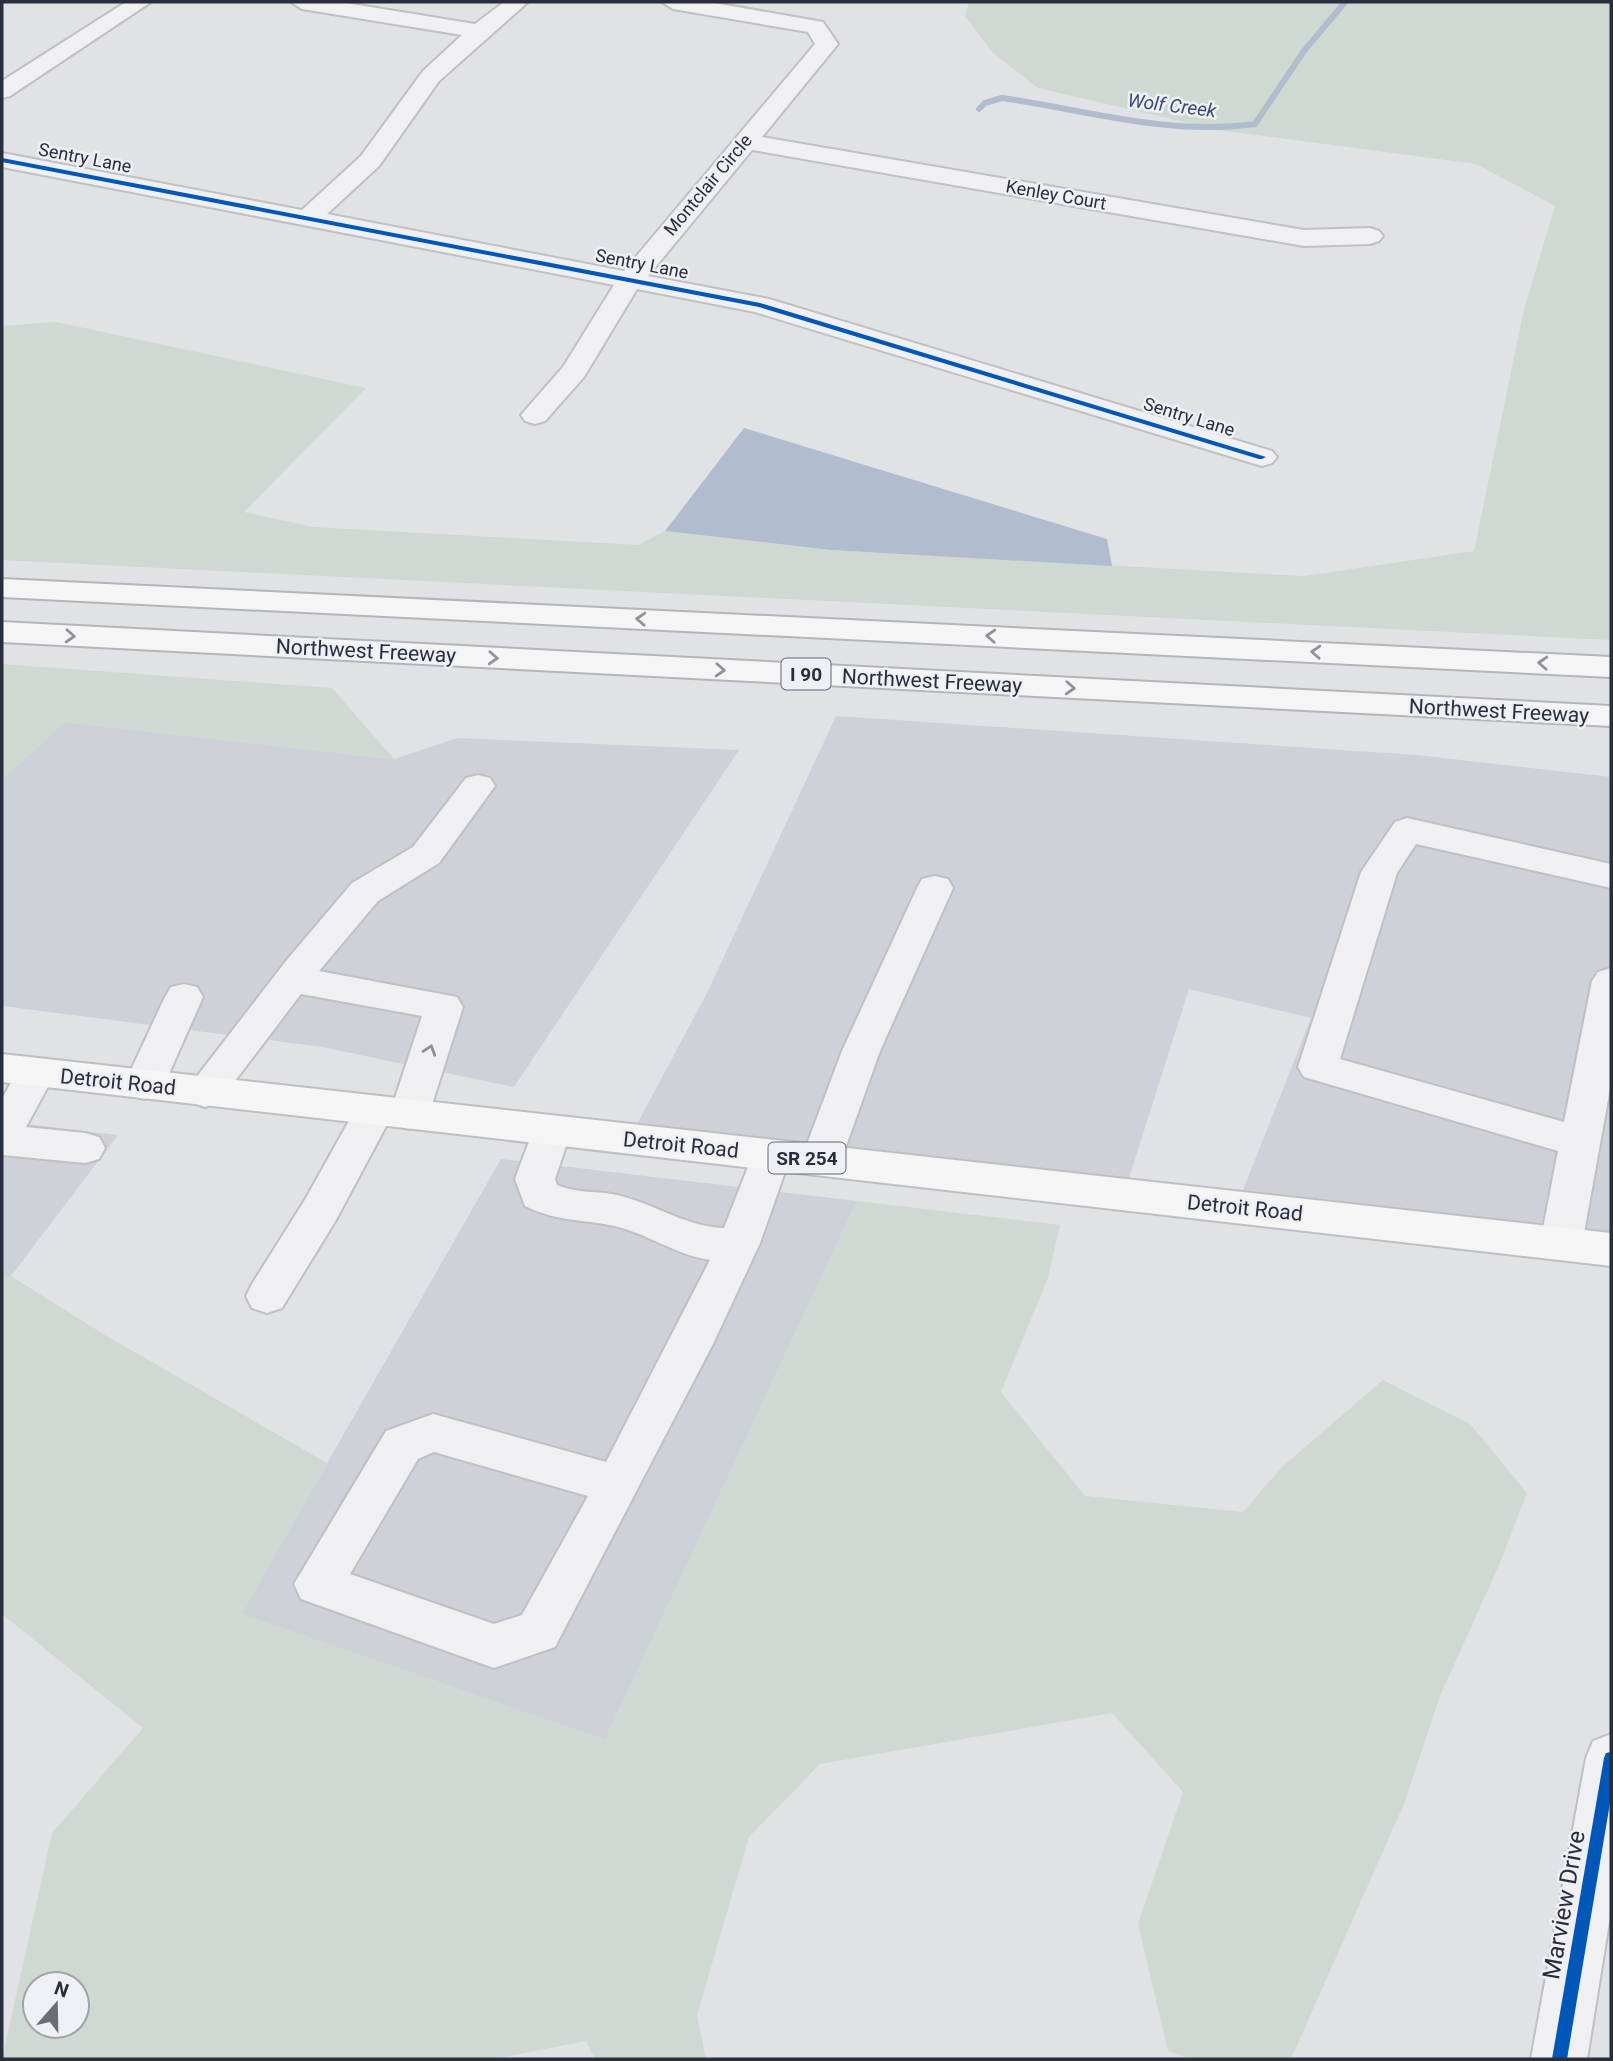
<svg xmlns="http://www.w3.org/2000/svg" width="1613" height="2061" font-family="Roboto,sans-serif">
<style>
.built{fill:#cfd1d8}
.green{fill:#d0d9d1;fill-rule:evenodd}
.water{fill:#b1bccf}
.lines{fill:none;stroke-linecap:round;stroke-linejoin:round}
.stream{stroke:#b1bccf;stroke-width:6}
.minor-casing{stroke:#bfc0c3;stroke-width:4}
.major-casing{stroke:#bdbfc3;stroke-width:4}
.highway-casing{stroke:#b3b5ba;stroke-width:4}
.minor{fill:#f0f0f2;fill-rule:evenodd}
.major{fill:#f5f5f6;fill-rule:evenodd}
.highway{fill:#f5f5f6;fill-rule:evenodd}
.cycleway-casing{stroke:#eef0f5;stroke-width:5}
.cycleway{fill:#0057b8;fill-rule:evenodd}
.oneway{stroke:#8f929a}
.oneway2{stroke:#8c8f98}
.labels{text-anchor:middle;stroke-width:5;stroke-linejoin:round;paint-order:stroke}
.far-street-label{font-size:18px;fill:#292e3d;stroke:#eef0f5}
.far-water-label{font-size:19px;font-style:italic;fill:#36496f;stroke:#eef0f5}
.shield{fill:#eef0f5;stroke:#646874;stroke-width:2}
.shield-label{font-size:19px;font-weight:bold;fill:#292e3d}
.street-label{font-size:21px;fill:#292e3d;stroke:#eef0f5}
.near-street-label{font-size:24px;fill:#292e3d;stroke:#eef0f5}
</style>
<rect width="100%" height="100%" fill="#e1e2e5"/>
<g class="built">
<polygon points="836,716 1417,755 1611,777 1611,1232 1243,1190 1311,1018 1189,989 1128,1181 637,1124 707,993"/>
<polygon points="65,722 394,759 457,738 739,750 514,1087 322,1047 2,1006 2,779"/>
<polygon points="2,1121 118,1135 11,1276 2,1278"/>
<polygon points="501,1159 857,1201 605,1740 241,1614"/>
</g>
<g class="green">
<polygon points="969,2 1611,2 1611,640 2,560 2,326 56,322 366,388 244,512 314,527 638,545 665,531 831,550 1304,576 1474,551 1524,309 1555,206 1476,164 1218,130 1038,88 993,53 965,16"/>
<polygon points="2,664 332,688 394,759 65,722 2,779"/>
<path d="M857,1201L1060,1225L1048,1278L1001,1392L1085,1496L1243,1512L1282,1467L1383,1380L1470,1424L1527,1493L1500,1563L1440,1696L1404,1804L1291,2059H1191L1168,2051L1138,1924L1183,1792L1112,1713L820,1764L749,1837L697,2015L706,2059H595L586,2041L494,2059H2L52,1833L143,1728L2,1614V1278L11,1276L105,1335L327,1463L242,1614L605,1740ZM35,1984H77V2026H35Z"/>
</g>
<polygon class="water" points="744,428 1107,539 1112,566 831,550 665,531"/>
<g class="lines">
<path class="stream" d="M979,109L985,103L1002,98C1086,110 1169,136 1255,124L1304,51L1345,2"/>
<g class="minor-casing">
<g id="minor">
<polygon points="126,2 151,2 10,96 2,98 2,81"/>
<polygon points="291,2 340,2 475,24 504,2 528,2 439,81 379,166 327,214 624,271 815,44 808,32 673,9 662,2 709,2 823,22 838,44 762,137 1304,230 1370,228 1379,231 1383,236 1379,241 1370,244 1304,246 752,150 648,276 769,299 1272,451 1277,457 1272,463 1262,466 1252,463 755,312 637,289 584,377 545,421 535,424 525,421 521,415 563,367 614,285 2,167 2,153 302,210 361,156 423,71 462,35 302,9"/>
<polygon points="478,775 490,778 495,786 439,863 378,901 319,971 457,997 463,1007 429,1114 423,1124 409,1129 395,1124 391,1117 336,1220 282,1308 267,1313 252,1308 246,1296 252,1284 306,1198 360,1101 374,1096 388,1101 392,1107 422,1016 301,994 219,1102 205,1107 191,1102 185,1092 286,961 352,883 413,847 466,778"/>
<polygon points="1407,818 1611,864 1611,888 1416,844 1397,873 1340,1059 1564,1122 1592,981 1598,972 1611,968 1611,1083 1582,1244 1576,1256 1561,1260 1546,1256 1540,1244 1558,1151 1304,1077 1298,1067 1361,872 1395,822"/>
<polygon points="935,876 948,879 953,888 880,1051 841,1160 835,1171 821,1175 807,1171 801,1160 842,1051 917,888 922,879"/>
<polygon points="184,984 197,987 203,997 164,1085 158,1095 144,1099 130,1095 124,1085 165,997 171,987"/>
<polygon points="36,1058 50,1062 56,1072 26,1127 85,1133 99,1137 105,1148 99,1159 85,1163 2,1155 2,1099 22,1062"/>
<path d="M551,1116L565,1120L571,1131L555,1179L557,1185C575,1193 594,1191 612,1194C651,1201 684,1227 724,1228L757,1144L771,1140L785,1144L791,1155L760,1243L714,1342L555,1647L494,1668L301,1599L294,1584L386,1431L433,1414L606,1462L710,1260C678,1255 652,1237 622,1228C586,1218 562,1224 525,1206L515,1179L537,1120ZM434,1452L588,1496L522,1615L494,1624L350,1574L418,1459Z"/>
<polygon points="1611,1734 1611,1910 1587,2059 1531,2059 1586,1758 1593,1741"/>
</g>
</g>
<g class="major-casing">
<polygon id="major" points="2,1054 1611,1233 1611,1266 2,1082"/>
</g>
<g class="highway-casing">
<g id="highway">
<polygon points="2,579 1611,657 1611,677 2,597"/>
<polygon points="2,622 1611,706 1611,726 2,642"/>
</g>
</g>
<use href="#minor" class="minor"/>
<use href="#major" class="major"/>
<use href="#highway" class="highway"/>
<g class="cycleway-casing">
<g id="cycleway">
<polygon points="2,158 760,303 1266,457 1262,459 1259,459 759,307 2,162"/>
<polygon points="1611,1752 1611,1797 1567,2059 1552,2059 1604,1758 1606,1753"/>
</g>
</g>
<use href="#cycleway" class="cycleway"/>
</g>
<defs><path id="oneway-chevron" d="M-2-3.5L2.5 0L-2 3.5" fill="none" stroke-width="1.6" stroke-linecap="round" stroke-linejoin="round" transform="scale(1.75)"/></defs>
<g class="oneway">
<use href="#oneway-chevron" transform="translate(641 619) rotate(-177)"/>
<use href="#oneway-chevron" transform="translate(70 636) rotate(3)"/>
<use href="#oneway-chevron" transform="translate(991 636) rotate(-177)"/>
<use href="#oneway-chevron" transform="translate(1316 652) rotate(-177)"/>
<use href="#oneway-chevron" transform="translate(493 658) rotate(3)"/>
<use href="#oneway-chevron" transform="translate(1543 663) rotate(-177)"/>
<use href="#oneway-chevron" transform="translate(720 670) rotate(3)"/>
<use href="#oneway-chevron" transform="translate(1070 688) rotate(3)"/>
</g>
<use class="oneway2" href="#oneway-chevron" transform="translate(430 1050) rotate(-72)"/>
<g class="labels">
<g class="far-street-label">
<text transform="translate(85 158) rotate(11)" y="6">Sentry Lane</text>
<text transform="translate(708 185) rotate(-50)" y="6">Montclair Circle</text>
<text transform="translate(1056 195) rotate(10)" y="6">Kenley Court</text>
<text transform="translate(642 264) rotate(11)" y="6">Sentry Lane</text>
<text transform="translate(1189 417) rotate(17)" y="6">Sentry Lane</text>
</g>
<g class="far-water-label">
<text transform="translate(1172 105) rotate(7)" y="7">Wolf Creek</text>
</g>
<g class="shield">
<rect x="781.5" y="658.5" width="49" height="31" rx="5"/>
<rect x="768.5" y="1142.5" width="77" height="31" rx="5"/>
</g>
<g class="shield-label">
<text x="806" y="681">I 90</text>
<text x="807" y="1165">SR 254</text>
</g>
<g class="street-label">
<text transform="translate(366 651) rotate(3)" y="7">Northwest Freeway</text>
<text transform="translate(932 681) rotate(3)" y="7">Northwest Freeway</text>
<text transform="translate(1499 711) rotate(3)" y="7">Northwest Freeway</text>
<text transform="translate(118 1082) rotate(6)" y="7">Detroit Road</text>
<text transform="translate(681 1145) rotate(6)" y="7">Detroit Road</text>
<text transform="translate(1245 1208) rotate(6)" y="7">Detroit Road</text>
</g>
<g class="near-street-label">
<text transform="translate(1564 1905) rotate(-80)" y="8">Marview Drive</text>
</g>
</g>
<rect width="1613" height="2061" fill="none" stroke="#292e3d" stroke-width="7"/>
<g transform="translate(56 2005) rotate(20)"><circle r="33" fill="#eef0f5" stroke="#9fa2ab" stroke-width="2"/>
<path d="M0-5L12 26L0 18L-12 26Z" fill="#696d78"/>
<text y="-10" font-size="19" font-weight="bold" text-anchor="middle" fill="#292e3d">N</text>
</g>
</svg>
